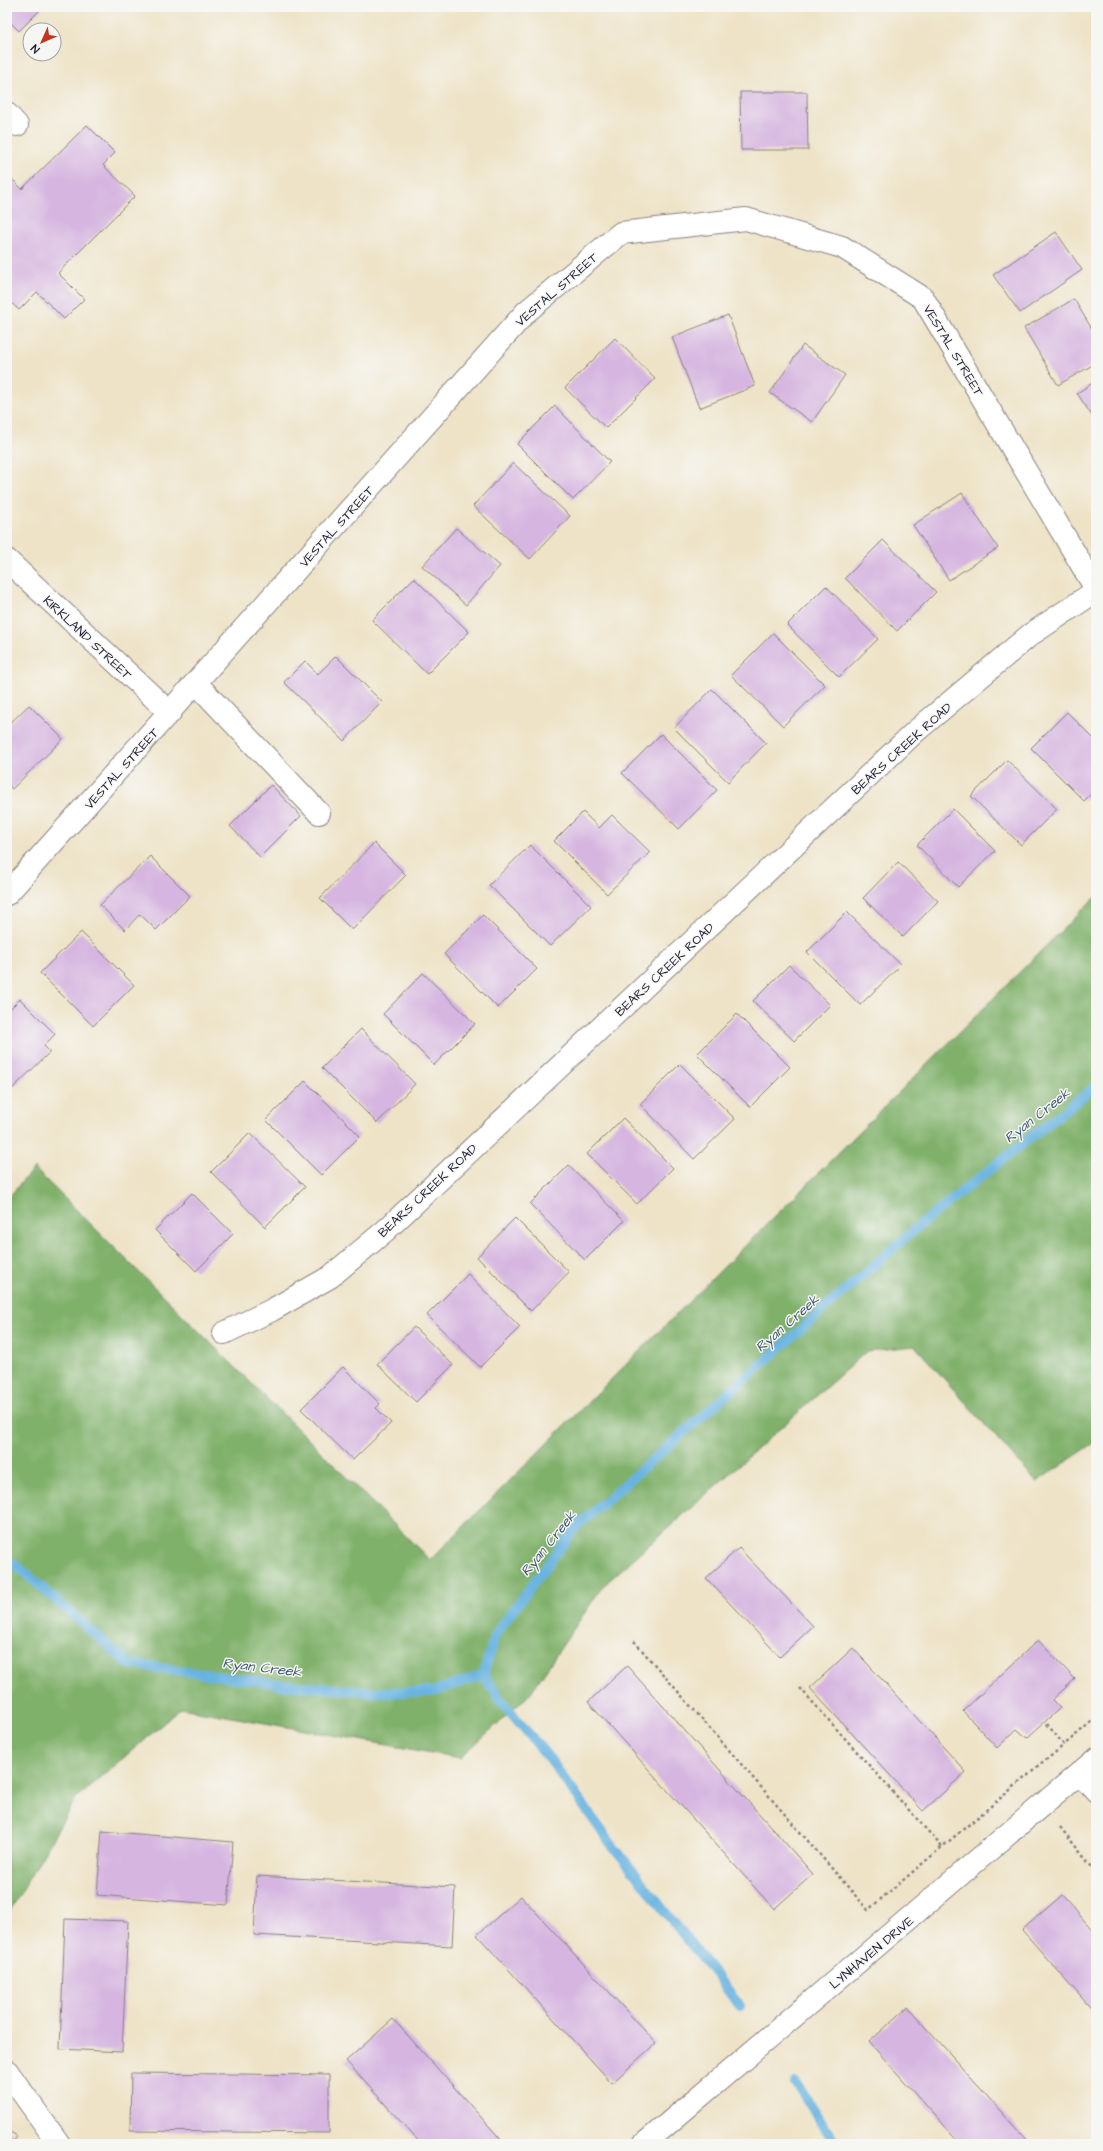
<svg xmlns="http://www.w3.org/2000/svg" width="1103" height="2151" font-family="'Architects Daughter',sans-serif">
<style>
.forest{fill:#80b16b;stroke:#516a53}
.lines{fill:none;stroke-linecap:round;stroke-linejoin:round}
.stream{stroke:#67b3e0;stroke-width:10}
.building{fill:#d6b5e0}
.minor-casing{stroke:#888281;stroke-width:24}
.path{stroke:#888281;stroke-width:2.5;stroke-dasharray:3 3;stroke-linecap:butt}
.minor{stroke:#fff;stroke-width:22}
.labels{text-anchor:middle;stroke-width:3;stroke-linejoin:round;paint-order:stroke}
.street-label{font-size:13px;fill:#22223b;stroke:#f6f6f2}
.water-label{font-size:14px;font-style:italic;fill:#3a5575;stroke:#f6f6f2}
</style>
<rect width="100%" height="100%" fill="#f6f6f2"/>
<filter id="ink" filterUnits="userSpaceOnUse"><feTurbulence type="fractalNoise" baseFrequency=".025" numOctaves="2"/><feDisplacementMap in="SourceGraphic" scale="8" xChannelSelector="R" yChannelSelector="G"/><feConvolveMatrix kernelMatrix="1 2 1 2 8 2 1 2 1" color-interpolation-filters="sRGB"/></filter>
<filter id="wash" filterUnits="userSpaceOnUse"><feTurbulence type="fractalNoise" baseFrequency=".012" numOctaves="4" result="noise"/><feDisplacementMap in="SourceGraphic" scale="16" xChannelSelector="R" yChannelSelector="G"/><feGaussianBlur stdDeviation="0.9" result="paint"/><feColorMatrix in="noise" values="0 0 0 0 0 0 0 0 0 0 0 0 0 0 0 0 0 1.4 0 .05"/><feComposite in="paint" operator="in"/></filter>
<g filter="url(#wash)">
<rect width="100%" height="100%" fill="#eee3c7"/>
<polygon class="forest" points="1096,896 1096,1442 1036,1482 915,1346 867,1351 602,1587 529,1695 460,1758 181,1708 75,1800 7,1916 7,1199 34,1168 430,1560"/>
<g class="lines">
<g class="stream">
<polyline points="7,1564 15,1564 129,1664 285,1685 371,1692 432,1692 483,1675"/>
<polyline points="483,1675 496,1633 575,1528 922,1223 1096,1086"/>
<polyline points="483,1675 502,1702 549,1758 609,1841 740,2006"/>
<polyline points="795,2083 836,2144"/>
</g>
</g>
<g id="blocks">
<g class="building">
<polygon points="7,7 43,7 19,31 7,19"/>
<polygon points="740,92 807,92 808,150 741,150"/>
<polygon points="87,125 115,153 103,165 135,196 58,273 84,299 64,319 37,292 19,310 7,299 7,174 22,189"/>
<polygon points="1056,232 1082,270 1020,313 993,275"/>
<polygon points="1074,299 1096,336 1096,363 1058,385 1024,328"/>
<polygon points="728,315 755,386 699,408 672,337"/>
<polygon points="615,338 655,379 606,428 565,388"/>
<polygon points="803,345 845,375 812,422 770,393"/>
<polygon points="1096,381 1096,422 1077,393"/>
<polygon points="555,406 610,462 573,500 517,444"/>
<polygon points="513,463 570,516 530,559 473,506"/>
<polygon points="962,493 998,548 949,580 913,525"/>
<polygon points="456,528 500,566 466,605 422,566"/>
<polygon points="883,540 936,592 897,631 845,578"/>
<polygon points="414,578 469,632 427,674 372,620"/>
<polygon points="826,586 878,639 839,677 787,625"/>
<polygon points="773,633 825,685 783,726 731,675"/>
<polygon points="336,656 382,702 344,741 284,682 305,661 318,674"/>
<polygon points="712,689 766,743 728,782 674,728"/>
<polygon points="29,705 63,739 12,789 7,783 7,726"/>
<polygon points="1067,712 1096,741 1096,789 1084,801 1031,748"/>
<polygon points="661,734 717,790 679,829 622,773"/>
<polygon points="1007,760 1057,809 1021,845 971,796"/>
<polygon points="271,785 301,816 260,857 230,826"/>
<polygon points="953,809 995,851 958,887 917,845"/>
<polygon points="583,812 599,828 612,815 650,852 607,894 554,841"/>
<polygon points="374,843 406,875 352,930 320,898"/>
<polygon points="530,845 591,906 550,946 489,885"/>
<polygon points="150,856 190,896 156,930 140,914 125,930 100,905"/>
<polygon points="898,862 938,901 903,937 863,898"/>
<polygon points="847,912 901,965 860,1005 807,952"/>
<polygon points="483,915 537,969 498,1008 444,954"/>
<polygon points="81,932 134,985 93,1026 40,973"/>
<polygon points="789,965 830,1005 794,1041 753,1001"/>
<polygon points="423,973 475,1024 434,1065 383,1014"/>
<polygon points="20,999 55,1034 44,1046 50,1052 13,1088 7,1082 7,1012"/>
<polygon points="737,1014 790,1067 750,1107 697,1054"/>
<polygon points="361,1029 415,1084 377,1123 322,1068"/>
<polygon points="680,1064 735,1119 694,1159 640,1104"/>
<polygon points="305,1081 360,1136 321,1175 266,1120"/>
<polygon points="623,1118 673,1168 637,1204 587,1154"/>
<polygon points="250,1133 305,1187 265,1227 211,1172"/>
<polygon points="569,1165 624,1221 585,1260 530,1204"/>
<polygon points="192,1193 233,1234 196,1271 155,1230"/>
<polygon points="515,1218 569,1272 531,1311 477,1257"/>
<polygon points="468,1274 520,1327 480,1367 427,1315"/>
<polygon points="414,1327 453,1365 416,1402 377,1364"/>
<polygon points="343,1367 380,1404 376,1408 391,1423 353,1460 301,1409"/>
<polygon points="739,1548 813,1626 780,1657 706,1578"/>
<polygon points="1038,1640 1075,1679 1052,1700 1060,1708 1027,1738 1017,1729 997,1748 963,1711"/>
<polygon points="853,1648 966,1772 923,1811 810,1688"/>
<polygon points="627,1666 813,1874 774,1909 588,1702"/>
<polygon points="102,1831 233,1842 228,1905 97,1895"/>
<polygon points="257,1876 455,1887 452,1946 254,1935"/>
<polygon points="1062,1895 1096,1934 1096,2014 1022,1930"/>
<polygon points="521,1896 656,2043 612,2083 477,1935"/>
<polygon points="65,1919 128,1921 122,2052 60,2049"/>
<polygon points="908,2007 1031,2144 961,2144 869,2042"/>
<polygon points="393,2019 505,2144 421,2144 346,2061"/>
<polygon points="131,2073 329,2075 329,2133 130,2131"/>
<polygon points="7,2130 17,2136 12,2144 7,2144"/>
</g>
</g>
</g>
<g filter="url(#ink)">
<use href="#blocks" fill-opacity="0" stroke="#888281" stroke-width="1"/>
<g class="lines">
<g class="minor-casing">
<g id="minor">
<polyline points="7,114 17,125"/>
<polyline points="7,560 170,713"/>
<polyline points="196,683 319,813"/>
<polyline points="7,894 526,312 621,233 746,219 842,247 923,298 1096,589"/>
<polyline points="224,1333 272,1310 330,1277 386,1230 916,731 1030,635 1096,591"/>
<polyline points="1080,1773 1096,1791"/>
<polyline points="7,2071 59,2144"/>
<polyline points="644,2144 1096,1759"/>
</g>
</g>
<g class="path">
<polyline points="634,1641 868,1910 942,1847"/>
<polyline points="800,1688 942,1847 1064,1745"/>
<polyline points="1047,1724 1064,1745 1096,1718"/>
<polyline points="1060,1827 1096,1872"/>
</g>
<use href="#minor" class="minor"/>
</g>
</g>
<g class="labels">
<g class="street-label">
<text transform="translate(556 289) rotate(-41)" y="5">VESTAL STREET</text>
<text transform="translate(954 350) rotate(59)" y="5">VESTAL STREET</text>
<text transform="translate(336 526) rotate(-48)" y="5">VESTAL STREET</text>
<text transform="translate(88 637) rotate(43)" y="5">KIRKLAND STREET</text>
<text transform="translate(901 748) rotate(-42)" y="5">BEARS CREEK ROAD</text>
<text transform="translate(121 768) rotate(-48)" y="5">VESTAL STREET</text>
<text transform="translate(664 969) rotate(-43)" y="5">BEARS CREEK ROAD</text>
<text transform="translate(427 1190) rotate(-43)" y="5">BEARS CREEK ROAD</text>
<text transform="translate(871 1952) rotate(-40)" y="5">LYNHAVEN DRIVE</text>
</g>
<g class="water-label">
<text transform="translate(1037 1115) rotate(-38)" y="5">Ryan Creek</text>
<text transform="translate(787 1323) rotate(-41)" y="5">Ryan Creek</text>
<text transform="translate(548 1543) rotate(-51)" y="5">Ryan Creek</text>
<text transform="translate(262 1667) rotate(7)" y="5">Ryan Creek</text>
</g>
</g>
<rect width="1103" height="2151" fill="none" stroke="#f6f6f2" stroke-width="24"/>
<g transform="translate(42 42) rotate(225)"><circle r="19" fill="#f6f6f2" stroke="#a1a1a9"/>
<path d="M0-3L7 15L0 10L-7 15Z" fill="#c8321e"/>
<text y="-6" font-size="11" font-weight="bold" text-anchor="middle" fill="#22223b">N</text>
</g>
</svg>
